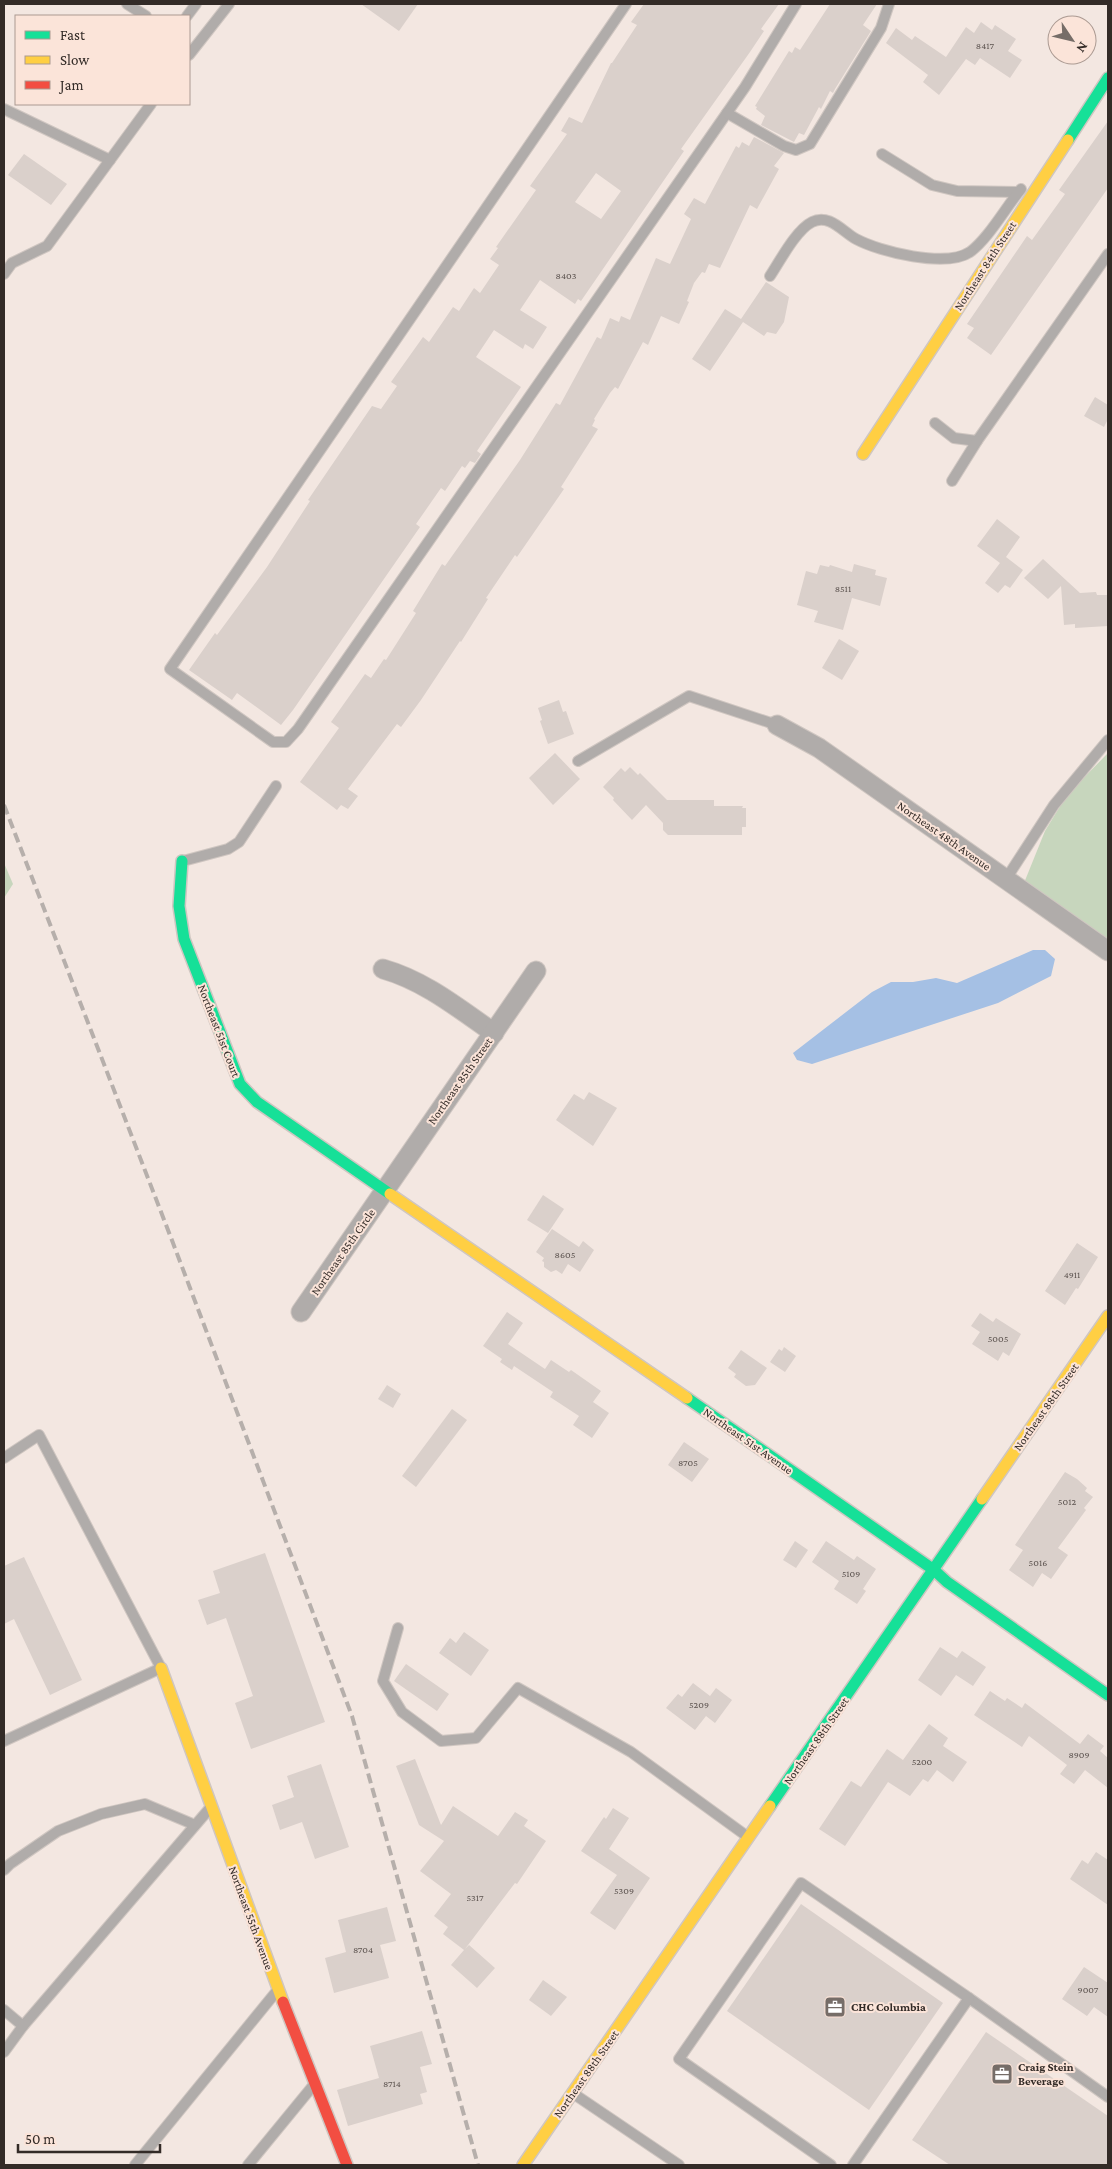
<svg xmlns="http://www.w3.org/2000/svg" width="1112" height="2169" font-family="'Crimson Pro',serif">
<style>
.green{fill:#c7d6bd}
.water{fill:#a5c0e4}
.building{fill:#dad0cb;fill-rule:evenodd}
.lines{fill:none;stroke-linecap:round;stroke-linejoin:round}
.lane-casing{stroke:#cfc6c1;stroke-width:12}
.street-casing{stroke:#cfc6c1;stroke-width:21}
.fast-casing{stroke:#cfc6c1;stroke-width:14}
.slow-casing{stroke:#cfc6c1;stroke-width:14}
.jam-casing{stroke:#cfc6c1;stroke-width:14}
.lane{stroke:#b0acaa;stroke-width:10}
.street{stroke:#b0acaa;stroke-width:19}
.fast{stroke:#16e098;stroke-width:11}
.slow{stroke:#ffcf43;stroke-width:11}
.jam{stroke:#f24e42;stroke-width:11}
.rail{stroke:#b6afab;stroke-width:4;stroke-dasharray:10 5;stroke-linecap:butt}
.labels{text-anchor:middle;stroke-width:4;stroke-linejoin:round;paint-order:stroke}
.number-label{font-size:10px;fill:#5d5450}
.street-label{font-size:12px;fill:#332b27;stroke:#fbe4d9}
.poi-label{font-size:12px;font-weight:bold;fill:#332b27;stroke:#fbe4d9;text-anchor:start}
</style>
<rect width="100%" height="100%" fill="#f3e7e1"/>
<g class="green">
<polygon points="1108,753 1108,939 1024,883 1045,831 1067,795"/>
<polygon points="4,863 13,884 4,898"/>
</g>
<polygon class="water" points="1033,950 1045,950 1055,959 1051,976 998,1003 812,1064 797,1060 793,1053 872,992 891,982 913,982 936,978 957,983"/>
<g class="building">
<polygon points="361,4 418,4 399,31"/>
<path d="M644,4H779L761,29L764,31L750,52L681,149L684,151L581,301L578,299L575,304L540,280L520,310L547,327L533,349L525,344L523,349L494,330L476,357L521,387L477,451L481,454L475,463L470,461L465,468L462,466L445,491L441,488L416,524L420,527L293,710L281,725L237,693L232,700L189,670L215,633L217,635L267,567L310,501L308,500L372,406L381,409L397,386L391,382L423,337L429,342L453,307L459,311L474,288L480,293L499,265L490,259L498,248L496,247L536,190L530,186L567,134L561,131L569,117L582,123L611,63H612L637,25L631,22ZM596,173L621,191L601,219L575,202Z"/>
<polygon points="830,4 877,4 863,25 871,31 835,89 833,93 830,91 821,109 819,107 804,135 799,133 794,142 761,125 765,116 756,109 757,107 755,106 789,51 792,53 795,47 800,50"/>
<polygon points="981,22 992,30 995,25 1016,39 1008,51 1022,60 1010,78 980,58 975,65 966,59 939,95 923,82 928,75 886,43 896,28 912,40 915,36 946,57 966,27 974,33"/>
<polygon points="1108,121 1108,188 991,355 967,338 974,328 967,324 1027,236 1032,240 1065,194 1059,190"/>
<polygon points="754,137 784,153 774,166 779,169 757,209 750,205 720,268 709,264 705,273 702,272 694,283 687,301 689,302 679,324 661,316 648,345 643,342 618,389 615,387 610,393 594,419 595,420 592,426 598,429 561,487 564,489 517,557 515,555 486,598 488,599 461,642 460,641 421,700 401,727 397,724 348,789 358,796 348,809 341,805 337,810 300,782 339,728 331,722 365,674 371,678 384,659 386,660 416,613 413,611 442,564 445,566 520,460 556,403 560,405 597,337 601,339 610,318 619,322 621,316 630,320 656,258 670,264 691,219 684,214 694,198 705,204 736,146 739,148 742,142 749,146"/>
<polygon points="24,154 67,184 51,205 8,175"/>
<polygon points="766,282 789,297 784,322 776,334 767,332 764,336 743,322 710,371 692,359 725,309 741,319"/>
<polygon points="1095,397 1108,405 1108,419 1104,427 1084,416"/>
<polygon points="997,519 1020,537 1006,557 1023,570 1010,588 1005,585 998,593 985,583 1000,563 977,546"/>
<polygon points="1043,559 1080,593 1096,592 1097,595 1108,595 1108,626 1075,628 1075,624 1064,625 1061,586 1048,599 1024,578"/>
<polygon points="854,564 876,570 875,575 887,578 880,606 852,598 843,630 814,622 818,611 797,605 806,571 817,574 820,565 829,567 830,565 852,572"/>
<polygon points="839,639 859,651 842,680 822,668"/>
<polygon points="559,700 563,712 566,711 574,734 548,744 540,721 542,720 538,708"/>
<polygon points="555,753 580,779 553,805 529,778"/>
<polygon points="630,767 638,775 640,773 667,800 714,800 714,806 743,806 742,808 746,808 746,827 742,827 742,835 668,835 663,830 663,823 646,805 632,820 613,800 614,798 603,787 621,768 625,772"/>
<polygon points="589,1092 617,1108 593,1146 556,1120 574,1094 584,1100"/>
<polygon points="543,1195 564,1209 548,1233 527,1220"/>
<polygon points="552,1229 579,1247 583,1241 594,1250 580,1272 568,1264 562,1274 556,1270 551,1272 544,1267 544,1262 542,1261 544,1258 536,1252"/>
<polygon points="1077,1243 1098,1257 1078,1289 1076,1288 1065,1305 1045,1291"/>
<polygon points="507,1312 523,1323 508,1344 545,1369 551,1360 569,1372 571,1370 601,1391 593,1402 609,1413 592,1438 573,1425 579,1416 550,1397 553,1392 514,1366 512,1370 500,1362 502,1359 483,1346"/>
<polygon points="980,1313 993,1322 996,1318 1021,1334 1009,1356 1003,1352 998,1361 972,1344 980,1332 971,1326"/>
<polygon points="784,1347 796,1356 785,1372 770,1362 779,1349 782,1351"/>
<polygon points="741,1350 767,1368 755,1385 746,1386 734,1377 736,1374 728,1368"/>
<polygon points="387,1385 401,1394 393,1408 378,1399"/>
<polygon points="452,1409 467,1420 416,1487 402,1476"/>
<polygon points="684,1442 709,1459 692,1482 668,1465"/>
<polygon points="1065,1472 1077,1479 1087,1488 1085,1491 1093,1497 1084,1508 1086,1510 1058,1548 1068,1555 1051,1579 1042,1573 1033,1587 1009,1570 1023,1550 1015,1545"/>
<polygon points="795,1541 808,1550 796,1568 783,1560"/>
<polygon points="826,1541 854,1560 857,1556 876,1569 863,1589 866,1591 857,1604 834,1589 839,1581 812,1562"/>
<polygon points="265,1553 325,1722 251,1749 235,1703 253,1696 226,1618 207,1625 198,1600 220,1593 213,1571"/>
<polygon points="24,1557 82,1680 50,1695 14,1619 4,1624 4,1566"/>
<polygon points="464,1632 489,1650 471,1676 439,1653 450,1638 456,1643"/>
<polygon points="940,1647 957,1658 962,1651 986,1667 973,1686 956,1675 941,1696 918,1680"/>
<polygon points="406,1664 449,1694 437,1711 394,1681"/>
<polygon points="693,1683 710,1696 716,1688 732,1700 715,1723 706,1716 695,1730 666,1708 678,1694 682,1697"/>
<polygon points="990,1691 1005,1701 1007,1698 1022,1708 1025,1703 1080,1744 1088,1734 1104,1746 1100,1751 1108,1758 1108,1788 1085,1770 1074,1784 1060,1774 1067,1765 1029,1736 1022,1747 974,1715"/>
<polygon points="929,1724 948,1738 943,1746 967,1762 953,1782 937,1770 928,1782 923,1779 910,1796 888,1782 845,1846 819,1829 851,1781 861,1787 887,1749 903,1760"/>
<polygon points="415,1759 441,1825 453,1806 498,1836 515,1812 528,1820 524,1826 546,1841 517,1884 515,1883 465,1949 469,1945 495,1968 477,1988 451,1965 464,1950 443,1934 448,1927 434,1916 451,1894 420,1871 444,1841 419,1825 396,1766"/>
<polygon points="321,1764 349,1847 315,1859 302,1822 280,1830 272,1805 294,1797 287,1776"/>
<polygon points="613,1808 629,1818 609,1849 650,1878 615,1930 590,1913 617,1875 581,1851 604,1817 606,1819"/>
<polygon points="1096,1852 1108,1860 1108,1905 1070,1879 1082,1860 1088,1864"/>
<polygon points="801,1904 943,2003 869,2110 727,2011"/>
<polygon points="387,1907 396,1941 380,1945 389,1978 334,1993 325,1958 346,1952 338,1920"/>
<polygon points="1084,1967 1108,1983 1108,2017 1094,2007 1087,2016 1062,1999"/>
<polygon points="543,1980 567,1997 551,2016 529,2000"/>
<polygon points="422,2031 432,2064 420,2067 427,2092 420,2094 423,2104 348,2126 337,2090 379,2078 370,2046"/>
<polygon points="986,2032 1108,2116 1108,2165 950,2165 912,2140"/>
</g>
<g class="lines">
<g class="lane-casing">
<g id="lane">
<polyline points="127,4 146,16"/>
<polyline points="626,4 170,669 273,742 286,742 298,729 745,87 796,4"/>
<polyline points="187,16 196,4"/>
<polyline points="189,55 229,4"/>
<polyline points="4,109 110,160"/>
<polyline points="727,113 784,146 796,150 810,144 881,28 889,4"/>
<polyline points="882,154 932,185 957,191 1018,192"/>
<polyline points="4,274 12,263 47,246 151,104"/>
<path d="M770,276C780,261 796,230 812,222C829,213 843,232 856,239C880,252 946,268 970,252C988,239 1006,207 1021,189"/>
<polyline points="935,423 954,438 977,441 1108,254"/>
<polyline points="952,481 977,441"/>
<polyline points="578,761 689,696 777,725"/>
<polyline points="183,861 228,849 239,842 276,786"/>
<polyline points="1006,879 1054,805 1108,740"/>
<polyline points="4,1458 39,1435 161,1668 4,1741"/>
<polyline points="398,1628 383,1681 402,1712 441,1741 476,1738 518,1688 631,1752 748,1837"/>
<polyline points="4,1870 10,1864 58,1831 101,1814 145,1804 195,1825"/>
<polyline points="969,1998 1108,2097"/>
<polyline points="4,2010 23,2026 4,2052"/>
<polyline points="23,2026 210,1808"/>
<polyline points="574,2094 679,2165"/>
<polyline points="135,2165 276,1992"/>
<polyline points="248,2165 312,2087"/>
<polyline points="831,2165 679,2059 801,1883 969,1998 853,2165"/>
</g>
</g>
<g class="street-casing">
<g id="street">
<polyline points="777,725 819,748 1108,951"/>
<path d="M383,969C425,981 458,1008 494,1033"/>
<polyline points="301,1312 536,971"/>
</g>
</g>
<g class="fast-casing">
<g id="fast">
<polyline points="1068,140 1108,78"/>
<polyline points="182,861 179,906 184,939 240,1084 257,1102 390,1194"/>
<polyline points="687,1398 934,1570 947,1582 1108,1695"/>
<polyline points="770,1806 982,1499"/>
</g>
</g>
<g class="slow-casing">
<g id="slow">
<polyline points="863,454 1068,140"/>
<polyline points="390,1194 687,1398"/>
<polyline points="982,1499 1108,1316"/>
<polyline points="161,1668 283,2002"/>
<polyline points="523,2165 770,1806"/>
</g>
</g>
<g class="jam-casing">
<polyline id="jam" points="283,2002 347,2165"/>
</g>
<use href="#lane" class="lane"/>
<use href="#street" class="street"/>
<use href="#fast" class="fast"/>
<use href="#slow" class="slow"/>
<use href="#jam" class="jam"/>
<polyline class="rail" points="4,805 173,1243 352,1716 478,2165"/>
</g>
<defs>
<g id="office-square" transform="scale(1.125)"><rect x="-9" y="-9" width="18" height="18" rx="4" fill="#766d68" stroke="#fbe4d9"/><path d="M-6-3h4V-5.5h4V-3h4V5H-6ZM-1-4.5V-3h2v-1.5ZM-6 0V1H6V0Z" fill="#fff"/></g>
</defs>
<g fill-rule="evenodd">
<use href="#office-square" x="835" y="2007"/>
<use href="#office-square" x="1002" y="2074"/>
</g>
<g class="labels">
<g class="number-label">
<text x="985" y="49">8417</text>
<text x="566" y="279">8403</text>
<text x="843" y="592">8511</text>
<text x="565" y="1258">8605</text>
<text x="1072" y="1278">4911</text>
<text x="998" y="1342">5005</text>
<text x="688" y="1466">8705</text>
<text x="1067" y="1505">5012</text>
<text x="1038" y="1566">5016</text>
<text x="851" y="1577">5109</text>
<text x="699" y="1708">5209</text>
<text x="1079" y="1758">8909</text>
<text x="922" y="1765">5200</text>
<text x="624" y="1894">5309</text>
<text x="475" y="1901">5317</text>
<text x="363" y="1953">8704</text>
<text x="1088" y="1993">9007</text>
<text x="392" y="2087">8714</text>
</g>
<g class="street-label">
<text transform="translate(985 266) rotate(-57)" y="4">Northeast 84th Street</text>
<text transform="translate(944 836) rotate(35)" y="4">Northeast 48th Avenue</text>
<text transform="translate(219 1031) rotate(69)" y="4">Northeast 51st Court</text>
<text transform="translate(460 1081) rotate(-55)" y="4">Northeast 85th Street</text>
<text transform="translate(343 1252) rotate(-55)" y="4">Northeast 85th Circle</text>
<text transform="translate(1046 1407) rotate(-55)" y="4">Northeast 88th Street</text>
<text transform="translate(748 1441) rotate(35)" y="4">Northeast 51st Avenue</text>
<text transform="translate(816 1741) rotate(-55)" y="4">Northeast 88th Street</text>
<text transform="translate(251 1918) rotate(70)" y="4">Northeast 55th Avenue</text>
<text transform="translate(586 2074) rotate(-55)" y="4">Northeast 88th Street</text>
</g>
<g class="poi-label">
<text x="851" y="2011">CHC Columbia</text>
<text x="1018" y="2071">Craig Stein<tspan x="1018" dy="14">Beverage</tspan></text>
</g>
</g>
<rect width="1112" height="2169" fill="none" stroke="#332b27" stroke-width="10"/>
<rect x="15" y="15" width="175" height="90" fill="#fbe4d9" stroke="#ab9a92"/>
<rect x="25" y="31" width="25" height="8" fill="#16e098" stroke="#ab9a92"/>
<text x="60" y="40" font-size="15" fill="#332b27">Fast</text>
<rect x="25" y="56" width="25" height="8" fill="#ffcf43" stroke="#ab9a92"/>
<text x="60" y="65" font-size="15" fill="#332b27">Slow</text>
<rect x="25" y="81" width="25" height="8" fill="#f24e42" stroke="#ab9a92"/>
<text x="60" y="90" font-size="15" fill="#332b27">Jam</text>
<g transform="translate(1072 40) rotate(125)"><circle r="24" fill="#fbe4d9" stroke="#ab9a92"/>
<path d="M0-4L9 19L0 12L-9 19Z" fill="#766d68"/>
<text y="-8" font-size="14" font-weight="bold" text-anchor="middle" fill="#332b27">N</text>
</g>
<path d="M18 2144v8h142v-8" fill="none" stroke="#332b27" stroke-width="2.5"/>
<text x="25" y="2144" font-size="15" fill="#332b27" stroke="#fbe4d9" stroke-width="4" paint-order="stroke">50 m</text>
</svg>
